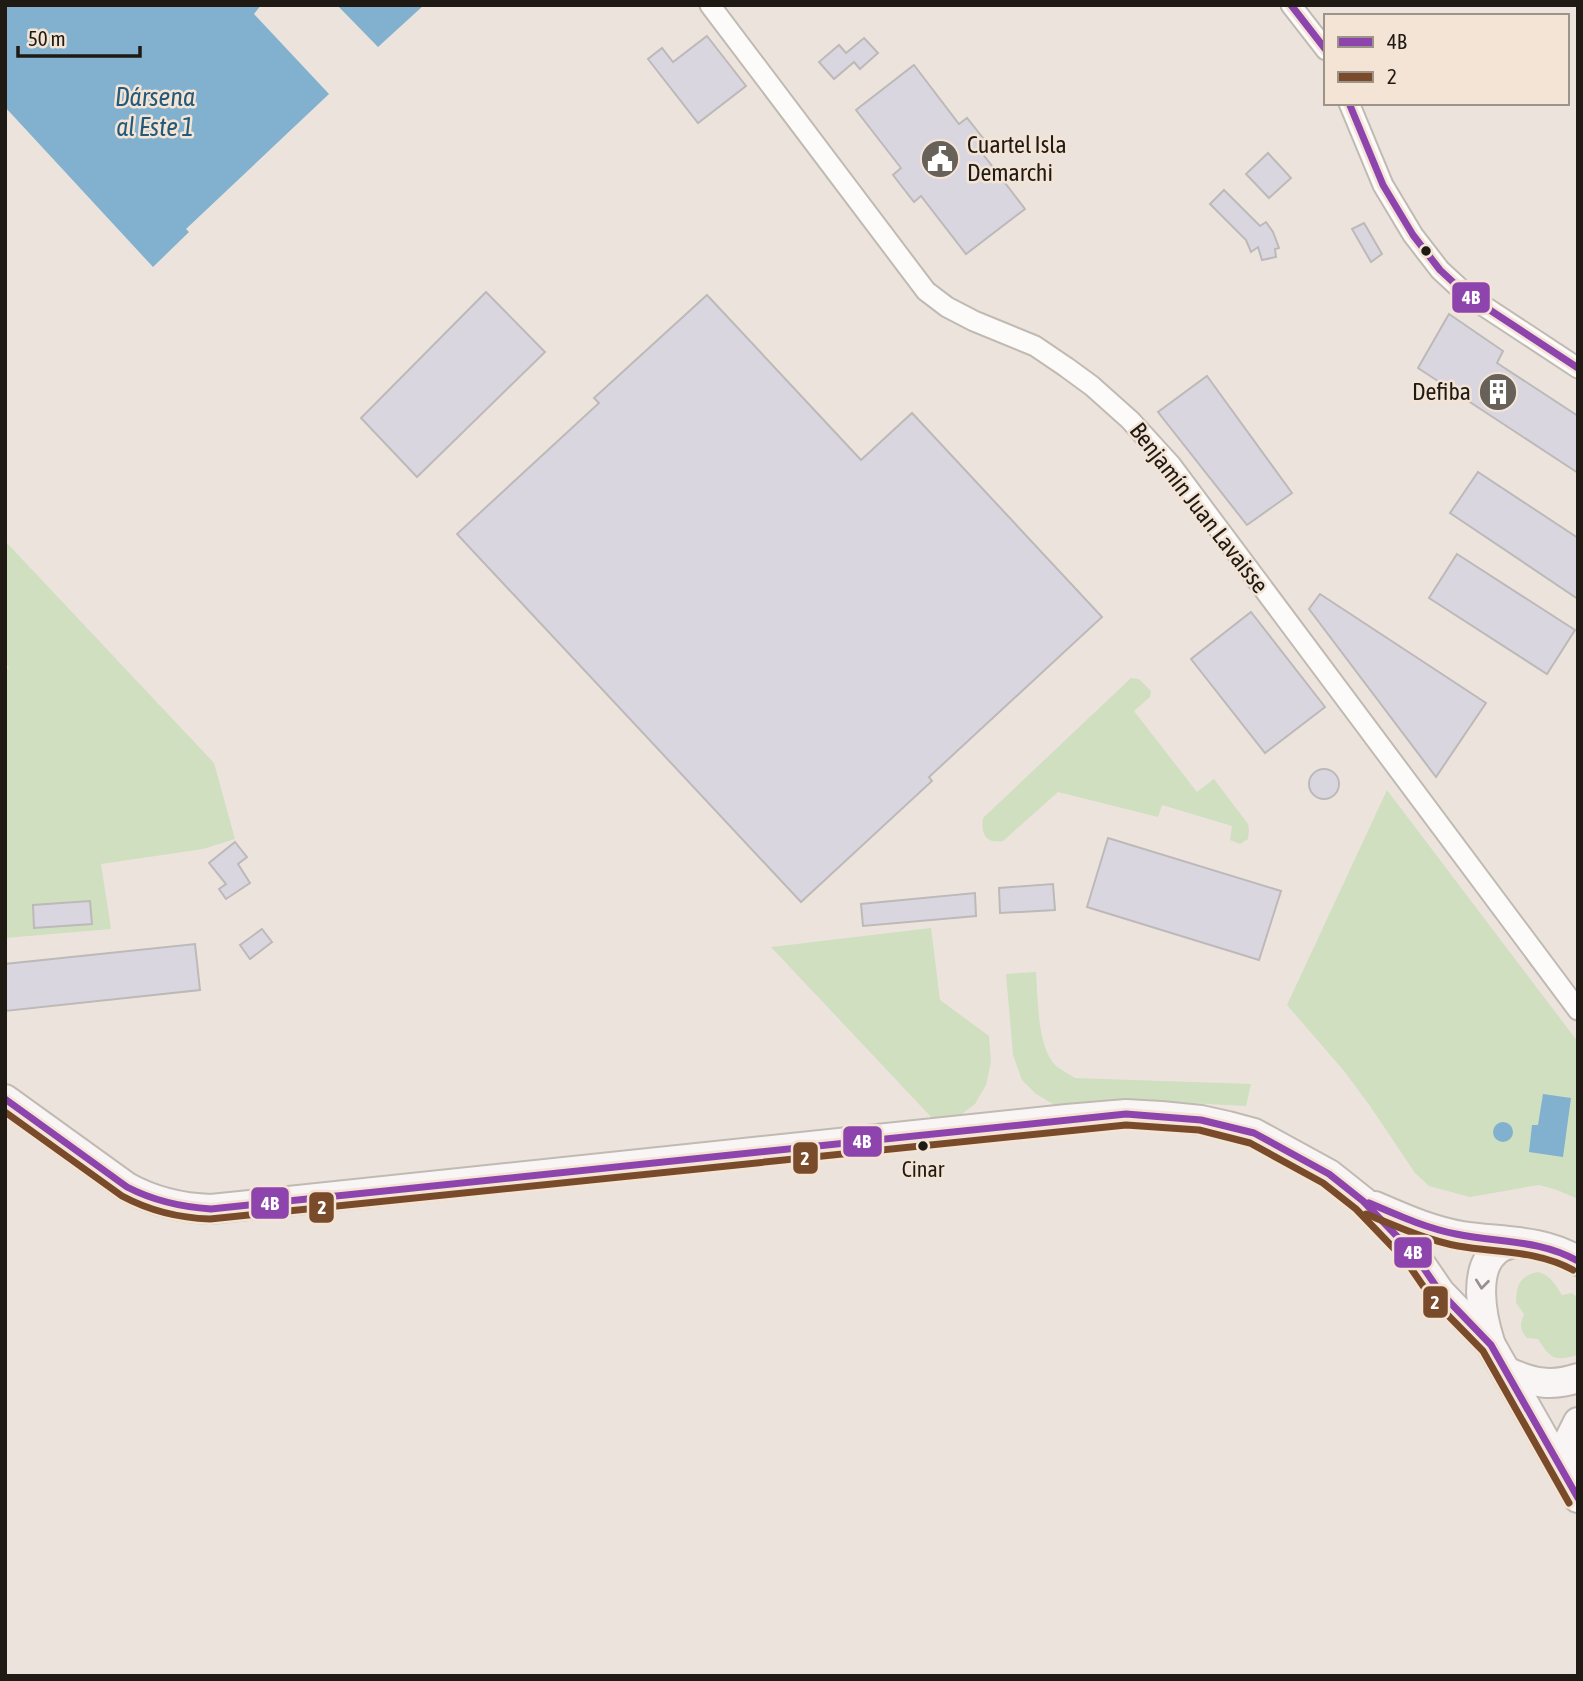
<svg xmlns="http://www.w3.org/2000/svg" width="1583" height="1681" font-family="'Asap Condensed',sans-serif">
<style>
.green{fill:#cfdfc0}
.water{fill:#81b1ce}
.building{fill:#dad6e0;stroke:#bdb9b9;stroke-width:2}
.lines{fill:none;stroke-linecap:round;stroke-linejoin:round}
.street-casing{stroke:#c0bab3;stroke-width:23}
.secondary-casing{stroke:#c0bab3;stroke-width:32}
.street{stroke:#fcfbfa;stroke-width:19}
.secondary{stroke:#f9f5f4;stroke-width:28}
.bus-1-casing{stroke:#f3e4d5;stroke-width:12}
.bus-2-casing{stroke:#f3e4d5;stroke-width:12}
.bus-1{stroke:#8e44ad;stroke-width:7}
.bus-2{stroke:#7a4b2a;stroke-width:7}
.oneway{stroke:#97928f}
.bus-dot{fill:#1f1a14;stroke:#f3e4d5;stroke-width:2.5}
.labels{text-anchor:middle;stroke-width:5;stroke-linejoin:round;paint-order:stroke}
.bus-label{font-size:22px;fill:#1f1a14;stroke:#f3e4d5}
.poi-label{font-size:24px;fill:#1f1a14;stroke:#f3e4d5;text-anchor:start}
.street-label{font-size:24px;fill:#1f1a14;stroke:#f3e4d5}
.water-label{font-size:26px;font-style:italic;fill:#235979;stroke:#f3e4d5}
.line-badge{stroke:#f3e4d5;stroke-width:2.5}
.badge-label{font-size:19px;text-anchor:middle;font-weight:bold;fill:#fff}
</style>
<rect width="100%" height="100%" fill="#ece4dc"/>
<g class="green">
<polygon points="5,541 214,763 235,839 203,849 101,864 111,929 5,938 5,671 9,668 5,662"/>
<path d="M1131,678L1139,679L1151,691L1150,697L1134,711L1197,792L1214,779L1248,824L1249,830L1248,839L1240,844L1230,840L1232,826L1162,805L1158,817L1058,792L1003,841C985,844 981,834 983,818Z"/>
<polygon points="1387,790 1578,1042 1578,1199 1557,1190 1539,1185 1470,1197 1429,1186 1415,1173 1370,1106 1344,1071 1287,1005"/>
<polygon points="931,928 940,1000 989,1036 991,1062 986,1085 975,1104 958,1117 934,1120 771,947"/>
<path d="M1036,972C1038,997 1037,1048 1056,1066C1061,1070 1069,1074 1075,1078L1251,1084L1246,1106L1133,1100L1058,1107L1036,1094L1022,1080L1013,1055L1006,974Z"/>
<path d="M1538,1272C1551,1275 1555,1285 1562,1295L1572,1293L1578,1298L1577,1355C1554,1362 1550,1358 1538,1339L1527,1338C1519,1329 1520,1324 1524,1314L1516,1303C1516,1286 1520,1275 1538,1272Z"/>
</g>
<g class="water">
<polygon points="5,5 261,5 254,14 329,94 186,229 189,232 153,267 5,107"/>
<polygon points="337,5 424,5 378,47"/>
<polygon points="1543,1094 1571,1098 1563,1157 1529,1152 1532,1125 1538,1125"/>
<circle cx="1503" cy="1132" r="10"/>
</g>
<g class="building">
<polygon points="707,36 746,86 698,123 648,59 662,48 673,62"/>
<polygon points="864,38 878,53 860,69 854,62 834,79 819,62 839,45 846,53"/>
<polygon points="914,65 959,124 967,118 987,143 979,149 1025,209 966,254 921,196 914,202 893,175 901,168 856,110"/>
<polygon points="1268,153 1291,178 1269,198 1246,174"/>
<polygon points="1224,190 1260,226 1266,222 1273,232 1279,248 1275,249 1276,257 1262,260 1258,247 1251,252 1246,240 1210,204"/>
<polygon points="1364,223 1382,254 1371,262 1352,229"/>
<polygon points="486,292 545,352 417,477 361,418"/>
<polygon points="707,295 861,460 912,413 1102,617 929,777 932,781 801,902 457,534 599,403 594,398"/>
<polygon points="1449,314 1503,351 1497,363 1578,416 1578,473 1418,368"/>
<polygon points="1207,376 1292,493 1247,525 1158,412"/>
<polygon points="1478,472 1578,538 1578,599 1450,513"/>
<polygon points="1457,554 1575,630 1547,674 1429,598"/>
<polygon points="1320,594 1486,703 1436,777 1309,609"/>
<polygon points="1251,612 1325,707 1265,753 1191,659"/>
<circle cx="1324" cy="784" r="15"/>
<polygon points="1108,838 1281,891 1259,960 1087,907"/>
<polygon points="235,842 247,857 238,864 250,883 226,899 219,889 226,884 209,863"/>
<polygon points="1053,884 1055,910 1000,913 999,888"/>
<polygon points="975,893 976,916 863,926 861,904"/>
<polygon points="90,901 92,924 34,928 33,905"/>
<polygon points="262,929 272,942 250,959 240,945"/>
<polygon points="195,944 200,990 5,1011 5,964"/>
</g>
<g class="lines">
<g class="street-casing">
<g id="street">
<polyline points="710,5 926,291 947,307 974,321 1035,346 1066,367 1092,386 1130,420 1171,465 1578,1010"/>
<polyline points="1291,5 1326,50"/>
<polyline points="1349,103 1383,185 1413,235 1440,270 1467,295 1578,368"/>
</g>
</g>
<g class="secondary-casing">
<g id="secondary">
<path d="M5,1099L127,1187C154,1202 181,1208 211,1209L1067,1119L1126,1114L1161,1116L1201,1120L1228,1126L1254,1133L1329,1174L1363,1201L1392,1231L1414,1254L1440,1292L1491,1345L1578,1498"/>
<path d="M1375,1206C1403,1218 1431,1231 1462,1236C1501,1242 1544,1239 1578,1261"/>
<path d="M1490,1342C1482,1317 1472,1269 1497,1250C1503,1245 1511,1244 1518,1242"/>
<path d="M1508,1372C1533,1383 1551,1387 1578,1378"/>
<polyline points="1564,1471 1567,1444 1578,1422"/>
</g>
</g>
<use href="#street" class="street"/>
<use href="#secondary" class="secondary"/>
<g class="bus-1-casing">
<g id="bus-1">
<polyline points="1291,5 1326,50"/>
<polyline points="1349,103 1383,185 1413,235 1440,270 1467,295 1578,368"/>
<path d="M5,1099L127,1187C154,1201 181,1207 211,1209L1126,1114L1201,1120L1254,1133L1329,1174L1363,1201L1414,1254L1440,1292L1491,1345L1578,1498"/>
<path d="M1369,1203C1397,1215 1426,1228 1456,1234C1499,1243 1538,1239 1578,1261"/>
</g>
</g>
<g class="bus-2-casing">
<g id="bus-2">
<path d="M5,1112L122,1196C150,1211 179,1218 210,1219L1126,1125L1199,1130L1250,1143L1323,1183L1356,1209L1406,1261L1432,1299L1483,1351L1569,1503"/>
<path d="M1366,1214C1396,1226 1426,1240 1458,1246C1497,1253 1537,1250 1573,1270"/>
</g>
</g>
<use href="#bus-1" class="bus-1"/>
<use href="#bus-2" class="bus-2"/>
</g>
<defs><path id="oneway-chevron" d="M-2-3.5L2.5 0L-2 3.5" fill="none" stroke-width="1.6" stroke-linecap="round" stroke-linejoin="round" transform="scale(1.75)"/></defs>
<use class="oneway" href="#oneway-chevron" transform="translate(1482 1284) rotate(96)"/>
<defs>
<g id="civic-disc" transform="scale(2.0125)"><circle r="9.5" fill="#67615a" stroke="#f3e4d5"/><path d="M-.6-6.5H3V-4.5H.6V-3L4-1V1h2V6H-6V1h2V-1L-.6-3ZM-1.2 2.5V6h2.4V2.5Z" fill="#fff"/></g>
<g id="building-disc" transform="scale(2.0125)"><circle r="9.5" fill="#67615a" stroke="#f3e4d5"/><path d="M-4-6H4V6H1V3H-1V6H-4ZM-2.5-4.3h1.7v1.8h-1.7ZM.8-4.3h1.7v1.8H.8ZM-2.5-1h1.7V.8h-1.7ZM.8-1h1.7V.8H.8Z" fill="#fff"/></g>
</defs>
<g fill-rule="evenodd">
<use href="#civic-disc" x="940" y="159"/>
<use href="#building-disc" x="1498" y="392"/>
</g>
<g class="bus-dot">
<circle cx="1426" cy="251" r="6"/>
<circle cx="923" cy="1146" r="6"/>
</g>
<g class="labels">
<g class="bus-label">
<text x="923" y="1177">Cinar</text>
</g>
<g class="poi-label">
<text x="967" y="153">Cuartel Isla<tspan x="967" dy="28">Demarchi</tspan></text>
<text x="1471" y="400" text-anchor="end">Defiba</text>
</g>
<g class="street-label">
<text transform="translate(1199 508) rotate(52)" y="8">Benjamín Juan Lavaisse</text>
</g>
<g class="water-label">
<text x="155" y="106">Dársena<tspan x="155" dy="30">al Este 1</tspan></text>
</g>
</g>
<g class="line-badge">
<rect x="1451" y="281" width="40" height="33" rx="7" fill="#8e44ad"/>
<rect x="842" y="1125" width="41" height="33" rx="7" fill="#8e44ad"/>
<rect x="792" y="1141" width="27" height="34" rx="7" fill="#7a4b2a"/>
<rect x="250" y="1186" width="40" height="34" rx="7" fill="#8e44ad"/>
<rect x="308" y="1191" width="27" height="33" rx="7" fill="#7a4b2a"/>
<rect x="1393" y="1236" width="40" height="33" rx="7" fill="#8e44ad"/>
<rect x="1422" y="1285" width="27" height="34" rx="7" fill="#7a4b2a"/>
</g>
<g class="badge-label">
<text x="1471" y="304">4B</text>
<text x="862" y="1148">4B</text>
<text x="805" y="1165">2</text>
<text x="270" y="1210">4B</text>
<text x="322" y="1214">2</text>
<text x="1413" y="1259">4B</text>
<text x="1435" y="1309">2</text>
</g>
<rect width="1583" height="1681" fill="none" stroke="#1f1a14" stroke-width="14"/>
<rect x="1324" y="14" width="245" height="91" fill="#f3e4d5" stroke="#9e9388" stroke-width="2"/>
<rect x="1338" y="37" width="35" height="10" fill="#8e44ad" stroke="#9e9388" stroke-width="2"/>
<text x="1387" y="49" font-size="21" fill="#1f1a14">4B</text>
<rect x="1338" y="72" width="35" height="10" fill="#7a4b2a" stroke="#9e9388" stroke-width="2"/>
<text x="1387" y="84" font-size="21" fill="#1f1a14">2</text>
<path d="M18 46v10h122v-10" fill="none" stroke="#1f1a14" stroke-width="3.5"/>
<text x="28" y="46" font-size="21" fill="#1f1a14" stroke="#f3e4d5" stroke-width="5" paint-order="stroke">50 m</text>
</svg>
